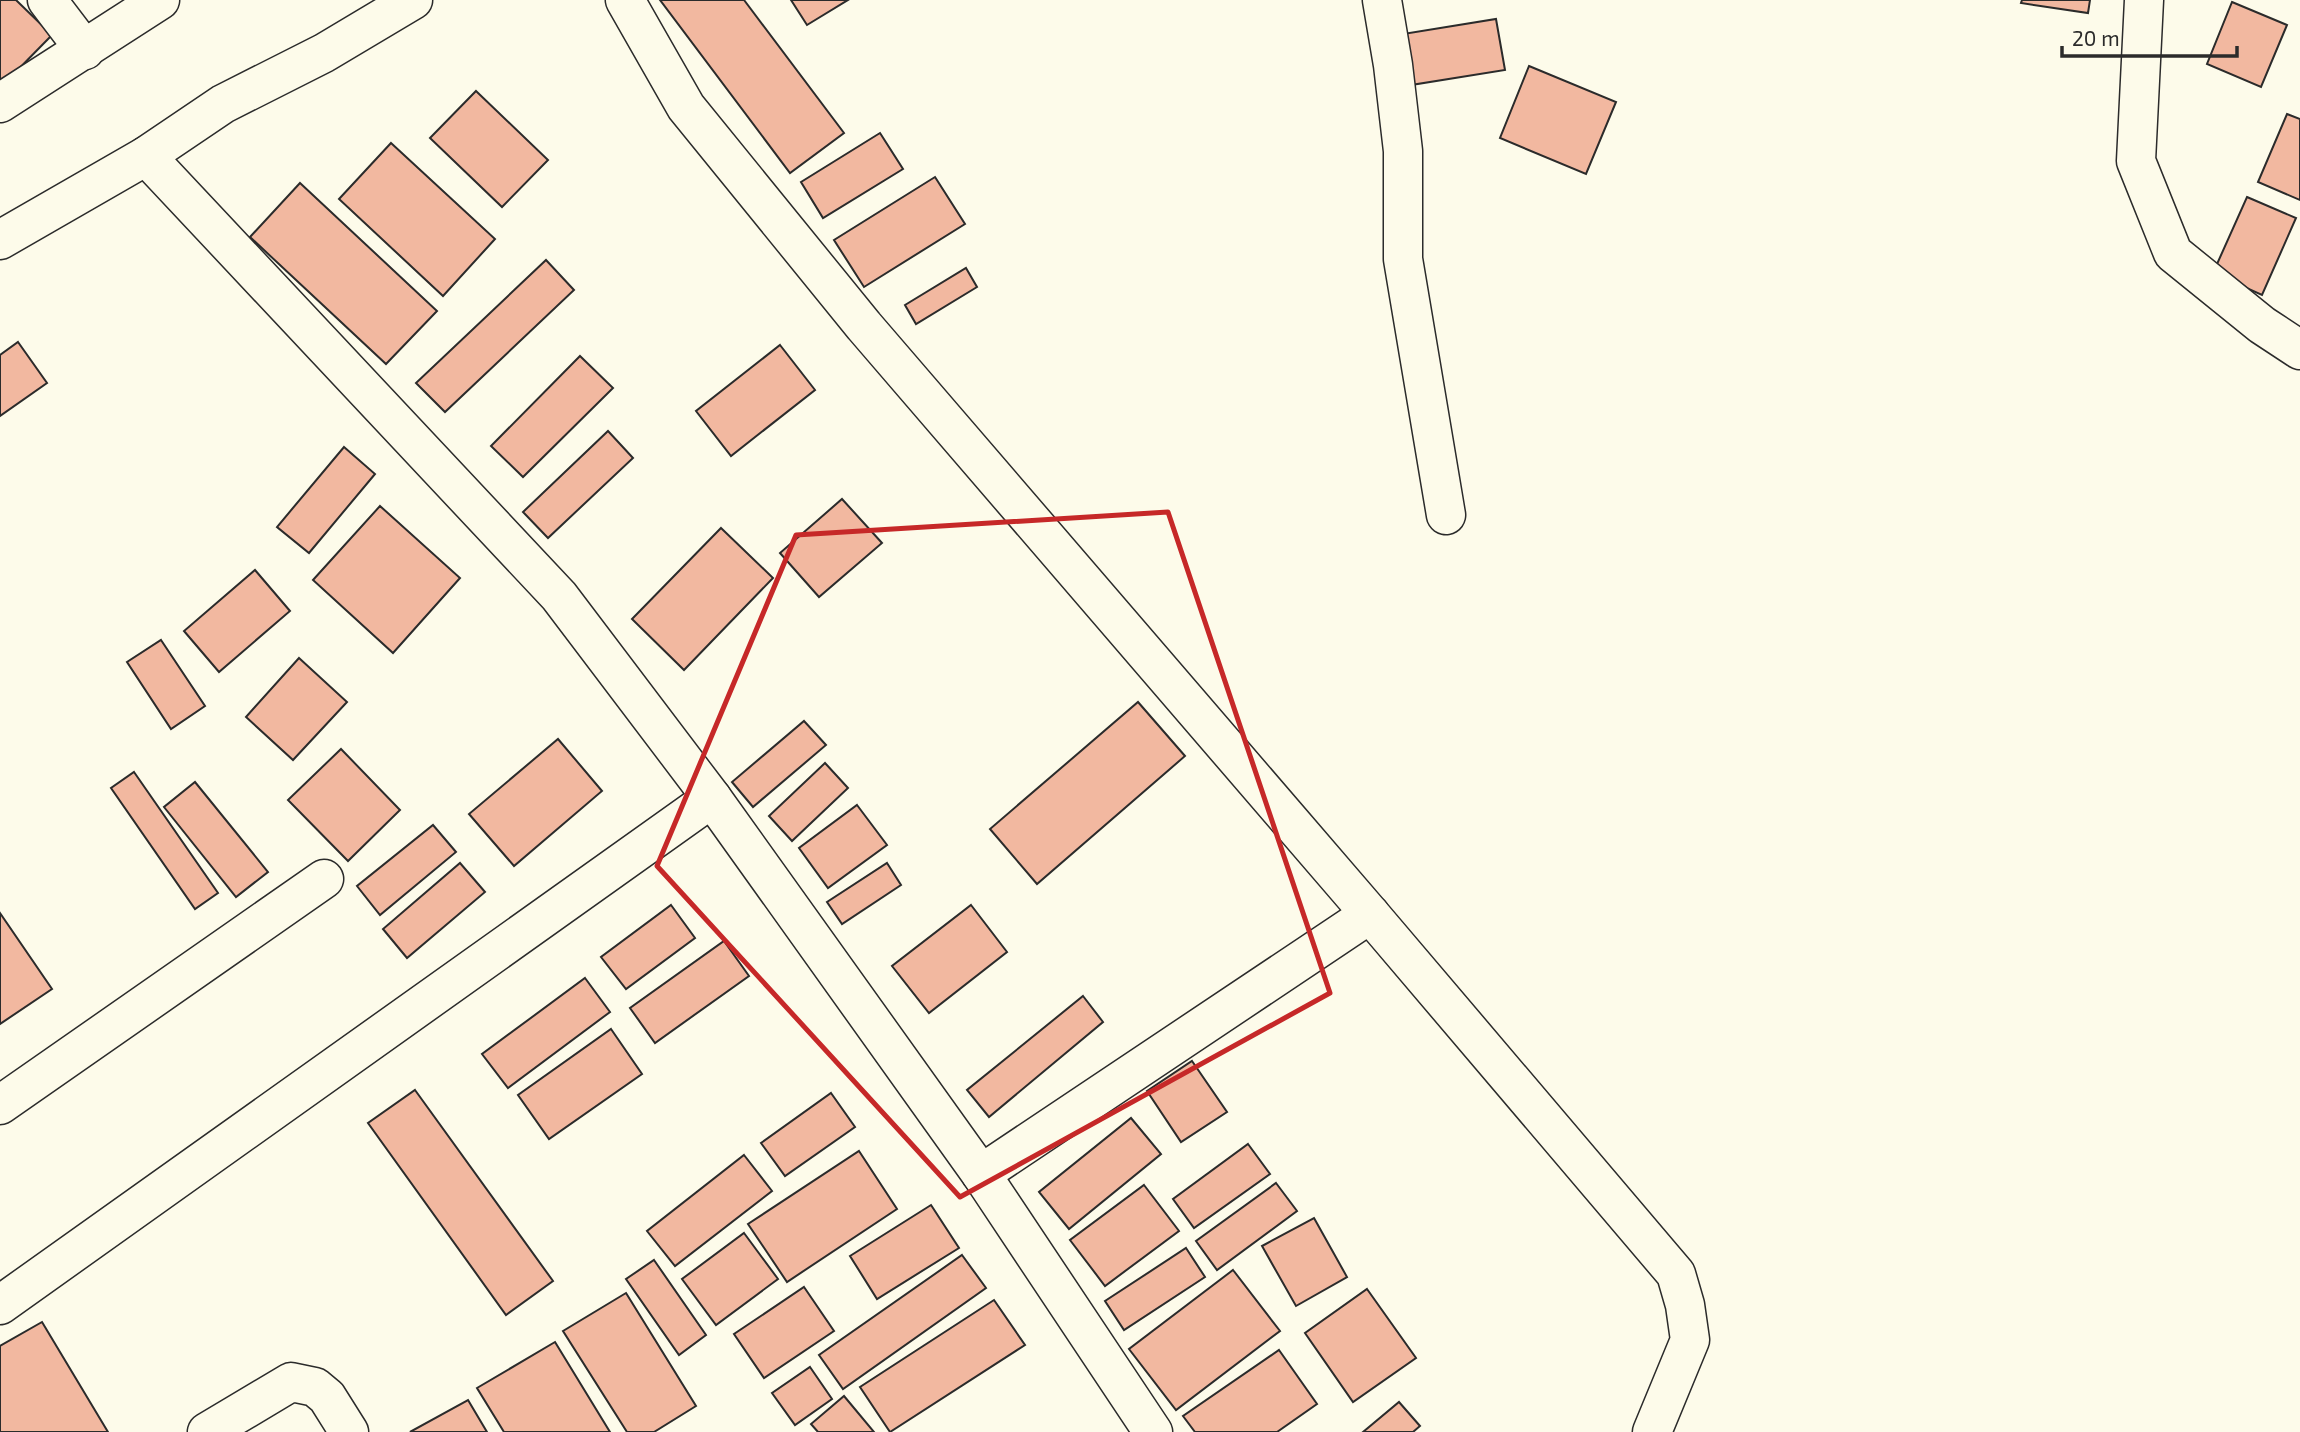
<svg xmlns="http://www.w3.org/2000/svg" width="2300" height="1432" font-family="'Exo 2',sans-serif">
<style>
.building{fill:#f2b8a0;stroke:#2b2b2b;stroke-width:2}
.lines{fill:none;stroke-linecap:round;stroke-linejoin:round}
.street-casing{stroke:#2b2b2b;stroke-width:41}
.primary-casing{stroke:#2b2b2b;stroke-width:41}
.street{stroke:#fdfbea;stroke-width:38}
.primary{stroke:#fdfbea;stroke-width:38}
.marked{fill:none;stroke:#c62828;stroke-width:5;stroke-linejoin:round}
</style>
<rect width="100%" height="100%" fill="#fdfbea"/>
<g class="building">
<polygon points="0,0 16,0 52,35 0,88"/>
<polygon points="660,0 744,0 844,133 790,173"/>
<polygon points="791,0 848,0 807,25"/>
<polygon points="2022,0 2090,0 2088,13 2021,3"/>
<polygon points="2232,2 2287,25 2261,87 2207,64"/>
<polygon points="1496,19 1505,70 1411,85 1403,34"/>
<polygon points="1529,66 1616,102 1586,174 1500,138"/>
<polygon points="476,91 548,160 502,207 430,138"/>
<polygon points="2287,114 2300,119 2300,200 2258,182"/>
<polygon points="880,133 903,169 823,218 801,182"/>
<polygon points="391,143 495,239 443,296 339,199"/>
<polygon points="935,177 965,224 864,287 834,240"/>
<polygon points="300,183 437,311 386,364 250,237"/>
<polygon points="2247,197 2296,218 2262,295 2213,273"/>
<polygon points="546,260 574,290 445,412 416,383"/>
<polygon points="966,268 977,287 916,324 905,305"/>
<polygon points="18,342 47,383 0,416 0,355"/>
<polygon points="780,345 815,390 731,456 696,411"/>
<polygon points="580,356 613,388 523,477 491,446"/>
<polygon points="608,431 633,458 548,538 523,512"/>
<polygon points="344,447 375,474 309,553 277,527"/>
<polygon points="842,499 882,543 819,597 780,553"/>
<polygon points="380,506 460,578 393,653 313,580"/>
<polygon points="721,528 773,578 684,670 632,619"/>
<polygon points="255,570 290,611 219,672 184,631"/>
<polygon points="161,640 205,706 171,729 127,662"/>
<polygon points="299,658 347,702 293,760 246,717"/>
<polygon points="1138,702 1185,756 1037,884 990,829"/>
<polygon points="804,721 826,745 753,807 732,782"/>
<polygon points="558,739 602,791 514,866 469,814"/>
<polygon points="341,749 400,810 348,861 288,800"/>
<polygon points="825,763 848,788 792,841 769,816"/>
<polygon points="134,772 218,893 195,909 111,788"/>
<polygon points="195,782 268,872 236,897 164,807"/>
<polygon points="857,805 887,845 828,888 799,848"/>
<polygon points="433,825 456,852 380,915 357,886"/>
<polygon points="460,863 485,892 407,958 383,929"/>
<polygon points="887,863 901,885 842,924 827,902"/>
<polygon points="671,905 695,938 626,989 601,957"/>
<polygon points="971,905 1007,952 929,1013 892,966"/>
<polygon points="0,913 52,989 0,1024"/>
<polygon points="724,941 749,976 655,1043 630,1008"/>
<polygon points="585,978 610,1012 508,1088 482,1054"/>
<polygon points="1083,996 1103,1022 989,1117 967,1090"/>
<polygon points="611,1029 642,1074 549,1139 518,1095"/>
<polygon points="1192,1061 1227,1112 1181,1142 1147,1091"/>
<polygon points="415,1090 553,1281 506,1315 368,1123"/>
<polygon points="831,1093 855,1127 785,1176 761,1143"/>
<polygon points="1131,1118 1161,1154 1069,1229 1039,1192"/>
<polygon points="1248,1144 1270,1174 1194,1228 1173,1199"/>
<polygon points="859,1151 897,1209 787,1282 748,1224"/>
<polygon points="744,1155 772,1191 675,1266 647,1231"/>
<polygon points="1276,1183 1297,1211 1217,1270 1196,1241"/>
<polygon points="1144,1185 1179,1231 1105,1286 1070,1240"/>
<polygon points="931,1205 959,1248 877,1299 850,1256"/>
<polygon points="1314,1218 1347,1277 1296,1306 1262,1246"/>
<polygon points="744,1233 778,1279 716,1325 682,1279"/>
<polygon points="1186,1248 1205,1277 1124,1330 1105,1301"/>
<polygon points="962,1255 986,1288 843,1389 819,1355"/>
<polygon points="654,1260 706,1335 679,1355 626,1279"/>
<polygon points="1233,1270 1280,1331 1176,1410 1129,1349"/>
<polygon points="804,1287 834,1331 764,1378 734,1334"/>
<polygon points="1367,1289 1416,1358 1353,1402 1305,1333"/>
<polygon points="626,1293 696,1406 654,1432 627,1432 563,1331"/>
<polygon points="994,1300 1025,1345 890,1432 860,1387"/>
<polygon points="42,1322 108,1432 0,1432 0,1346"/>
<polygon points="555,1342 610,1432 504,1432 477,1388"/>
<polygon points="1279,1350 1317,1404 1277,1432 1195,1432 1183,1416"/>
<polygon points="810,1367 832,1399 795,1425 772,1393"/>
<polygon points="844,1396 874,1432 818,1432 811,1424"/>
<polygon points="468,1400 487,1432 410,1432"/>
<polygon points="1399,1402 1420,1426 1413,1432 1363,1432"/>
</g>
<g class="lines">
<g class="street-casing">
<g id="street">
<polyline points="47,0 85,50"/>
<polyline points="625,0 686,107 864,326 1370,914 1676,1274 1685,1305 1690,1340 1652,1432"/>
<polyline points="1382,0 1393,65 1403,151 1403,259 1446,515"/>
<polyline points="2144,0 2136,161 2173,253 2262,325 2300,350"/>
<polyline points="146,156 559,596 712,798 981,1174 1153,1432"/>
<polyline points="0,1105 324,879"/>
<polyline points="981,1174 1370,914"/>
<polyline points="0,1305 712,798"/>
<polyline points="207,1432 291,1382 315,1387 327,1397 349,1432"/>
</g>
</g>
<g class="primary-casing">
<g id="primary">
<polyline points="0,103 160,0"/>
<polyline points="0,240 146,156 223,104 324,53 413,0"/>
</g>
</g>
<use href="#street" class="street"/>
<use href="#primary" class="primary"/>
</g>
<path class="marked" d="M1168,512L1330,993L960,1197L657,866L796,535Z"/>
<path d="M2062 46v10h175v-10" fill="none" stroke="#2b2b2b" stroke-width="3.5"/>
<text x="2072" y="46" font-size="21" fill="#2b2b2b" stroke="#fdfbea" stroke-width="5" paint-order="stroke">20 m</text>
</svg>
